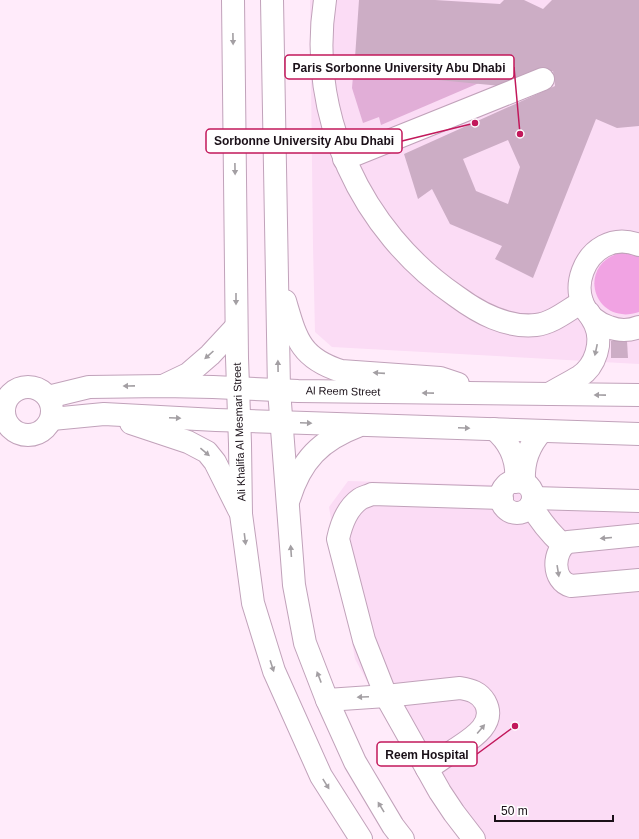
<svg xmlns="http://www.w3.org/2000/svg" width="639" height="839" font-family="Helvetica,sans-serif">
<style>
.built{fill:#fbdcf5}
.green{fill:#e1aed7}
.water{fill:#f1a3e3}
.building{fill:#ccadc5;fill-rule:evenodd}
.lines{fill:none;stroke-linecap:round;stroke-linejoin:round}
.minor-casing{stroke:#c1a2ba;stroke-width:24}
.minor{stroke:#fff;stroke-width:22}
.oneway{fill:#a39fa3}
.labels{text-anchor:middle;stroke-width:4;stroke-linejoin:round;paint-order:stroke}
.street-label{font-size:11px;fill:#1a1018;stroke:#fff}
.leader{fill:none;stroke:#c2185b;stroke-width:1.5}
.callout-dot{fill:#c2185b;stroke:#fff;stroke-width:1.5}
.callout{fill:#fff;stroke:#c2185b;stroke-width:1.5}
.callout-label{font-size:12px;text-anchor:middle;font-weight:bold;fill:#1a1018}
</style>
<rect width="100%" height="100%" fill="#ffebfa"/>
<g class="built">
<polygon points="310,0 639,0 639,364 332,347 315,332 313,246"/>
<polygon points="348,481 639,489 639,839 461,839 427,794 355,659 329,507"/>
</g>
<polygon class="green" points="353,76 486,80 381,125 379,117 363,123 352,88"/>
<path class="water" d="M619,253H627L639,256V312C595,327 575,267 619,253Z"/>
<g class="building">
<path d="M359,0H435L500,4L504,0H524L543,9L552,0H639V126L617,128L596,119L533,278L495,259L502,246L450,224L432,189L418,199L404,154L555,86L553,71L501,86L354,72ZM508,140L520,167L508,204L476,191L463,159Z"/>
<polygon points="611,341 627,341 628,358 611,358"/>
</g>
<g class="lines">
<g class="minor-casing">
<g id="minor">
<polyline points="233,0 237,358 240,444 241,514 253,603 274,671 321,776 361,839"/>
<polyline points="272,0 279,390 294,585 305,643 327,700 355,762 393,826 403,839"/>
<path d="M325,0C307,115 361,231 456,296C479,313 506,328 536,325C553,323 568,310 582,302"/>
<polyline points="344,159 543,79"/>
<path d="M639,245C585,224 553,308 609,327C619,331 629,331 639,327"/>
<path d="M285,301C296,338 300,358 341,371L440,378L458,384"/>
<polyline points="165,385 188,374 210,355 236,327"/>
<circle cx="28" cy="411" r="24"/>
<path d="M549,394C559,388 569,383 579,377C596,366 603,342 595,324C593,320 591,317 589,313"/>
<polyline points="48,397 89,387 163,386 213,387 298,391 639,395"/>
<polyline points="52,419 104,414 216,420 639,434"/>
<polyline points="131,423 188,442 207,452 215,462 239,510"/>
<path d="M494,429C511,443 518,460 516,482"/>
<path d="M524,480C523,461 529,445 542,431"/>
<circle cx="517" cy="497" r="16"/>
<polyline points="533,498 639,501"/>
<path d="M289,499C301,460 321,440 358,426"/>
<path d="M531,505C540,521 550,533 563,545"/>
<path d="M639,535L568,542C552,551 552,581 571,586L639,580"/>
<path d="M327,700L386,696L460,688C471,690 479,692 485,702C497,724 471,739 456,749C446,756 437,762 427,769"/>
<path d="M474,839L454,813L440,792L386,696L364,640L338,539C341,525 347,508 360,499C363,497 368,496 372,494L502,498"/>
</g>
</g>
<use href="#minor" class="minor"/>
</g>
<defs><path id="oneway-solid" d="M-6-.8H1V-3.2L6.5 0L1 3.2V.8H-6Z"/></defs>
<g class="oneway">
<use href="#oneway-solid" transform="translate(233 39) rotate(89)"/>
<use href="#oneway-solid" transform="translate(235 169) rotate(89)"/>
<use href="#oneway-solid" transform="translate(236 299) rotate(90)"/>
<use href="#oneway-solid" transform="translate(596 350) rotate(102)"/>
<use href="#oneway-solid" transform="translate(209 355) rotate(138)"/>
<use href="#oneway-solid" transform="translate(278 366) rotate(-91)"/>
<use href="#oneway-solid" transform="translate(379 373) rotate(-176)"/>
<use href="#oneway-solid" transform="translate(129 386) rotate(179)"/>
<use href="#oneway-solid" transform="translate(428 393) rotate(-179)"/>
<use href="#oneway-solid" transform="translate(600 395) rotate(-179)"/>
<use href="#oneway-solid" transform="translate(175 418) rotate(3)"/>
<use href="#oneway-solid" transform="translate(306 423) rotate(2)"/>
<use href="#oneway-solid" transform="translate(464 428) rotate(2)"/>
<use href="#oneway-solid" transform="translate(205 452) rotate(40)"/>
<use href="#oneway-solid" transform="translate(606 538) rotate(175)"/>
<use href="#oneway-solid" transform="translate(245 539) rotate(83)"/>
<use href="#oneway-solid" transform="translate(291 551) rotate(-94)"/>
<use href="#oneway-solid" transform="translate(558 571) rotate(81)"/>
<use href="#oneway-solid" transform="translate(272 666) rotate(72)"/>
<use href="#oneway-solid" transform="translate(319 677) rotate(-111)"/>
<use href="#oneway-solid" transform="translate(363 697) rotate(177)"/>
<use href="#oneway-solid" transform="translate(481 729) rotate(-50)"/>
<use href="#oneway-solid" transform="translate(326 784) rotate(58)"/>
<use href="#oneway-solid" transform="translate(381 807) rotate(-121)"/>
</g>
<g class="labels">
<g class="street-label">
<text transform="translate(343 391) rotate(1)" y="4">Al Reem Street</text>
<text transform="translate(239 432) rotate(-92)" y="4">Ali Khalifa Al Mesmari Street</text>
</g>
</g>
<path class="leader" d="M520 134L514 67M475 123L402 141M515 726L477 754"/>
<g class="callout-dot">
<circle cx="520" cy="134" r="4"/>
<circle cx="475" cy="123" r="4"/>
<circle cx="515" cy="726" r="4"/>
</g>
<g class="callout">
<rect x="285" y="55" width="229" height="24" rx="4"/>
<rect x="206" y="129" width="196" height="24" rx="4"/>
<rect x="377" y="742" width="100" height="24" rx="4"/>
</g>
<g class="callout-label">
<text x="399" y="72">Paris Sorbonne University Abu Dhabi</text>
<text x="304" y="145">Sorbonne University Abu Dhabi</text>
<text x="427" y="759">Reem Hospital</text>
</g>
<path d="M495 815v6h118v-6" fill="none" stroke="#1a1018" stroke-width="2"/>
<text x="501" y="815" font-size="12" fill="#1a1018" stroke="#ffffff" stroke-width="3" paint-order="stroke">50 m</text>
</svg>
